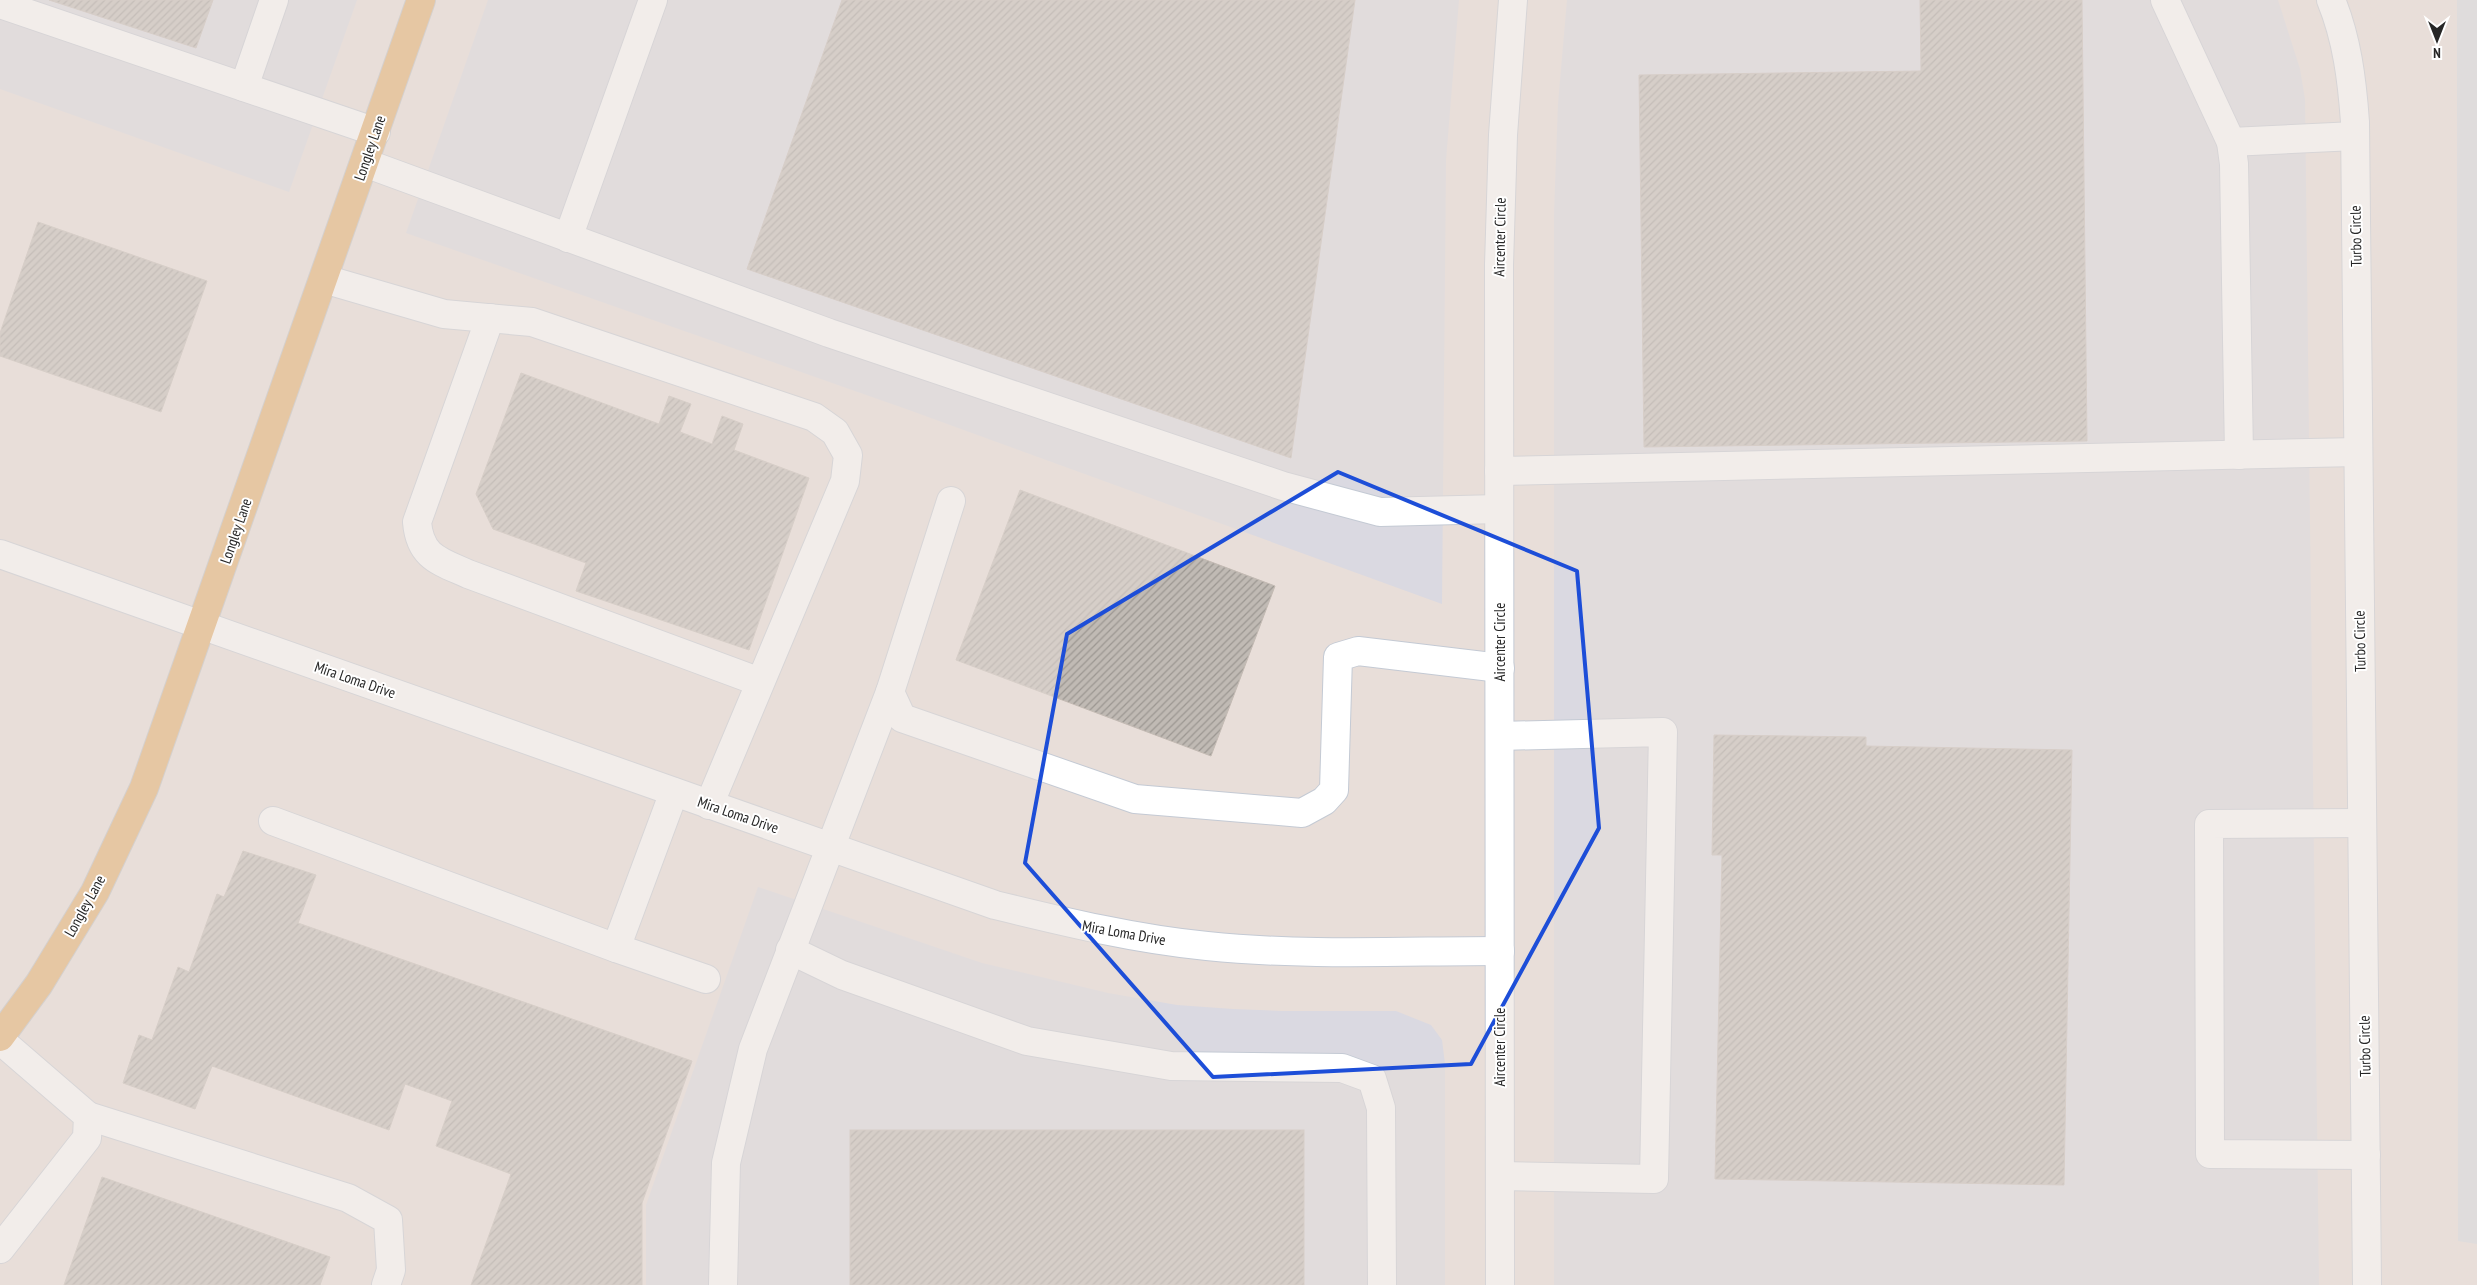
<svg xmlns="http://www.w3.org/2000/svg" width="2477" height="1285" font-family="'PT Sans Narrow',sans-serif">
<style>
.industrial{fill:#dad9e1}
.airport{fill:#d4d9e1}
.building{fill:url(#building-hatch);stroke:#c3bab3}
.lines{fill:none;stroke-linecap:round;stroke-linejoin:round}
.minor-casing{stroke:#c4cad4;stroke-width:30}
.major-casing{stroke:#bebebe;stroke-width:30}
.minor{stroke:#fff;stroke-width:28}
.major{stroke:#e4aa62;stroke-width:28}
.marked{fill:none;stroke:#1d4ed8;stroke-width:4;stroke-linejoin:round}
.labels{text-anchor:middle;stroke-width:4;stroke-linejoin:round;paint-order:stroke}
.street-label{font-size:15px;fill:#262626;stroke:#fff}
</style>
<defs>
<pattern id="building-hatch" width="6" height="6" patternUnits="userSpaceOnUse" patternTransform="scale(1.25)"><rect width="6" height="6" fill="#c0bab4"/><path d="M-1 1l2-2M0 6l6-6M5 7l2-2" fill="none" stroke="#9c9792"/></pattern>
</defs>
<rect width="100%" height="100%" fill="#e8ded9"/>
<g class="industrial">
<polygon points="0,0 357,0 289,192 0,89"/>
<polygon points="488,0 1459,0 1446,160 1442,604 909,410 406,233"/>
<polygon points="1567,0 2278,0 2300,69 2305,99 2319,1285 1554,1285 1554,214 1558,104"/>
<polygon points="758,887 982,963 1108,993 1177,1005 1233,1009 1282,1011 1396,1011 1431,1025 1442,1040 1445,1064 1445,1285 646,1285 646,1205"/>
</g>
<polygon class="airport" points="2457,0 2477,0 2477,1244 2458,1241"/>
<g class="building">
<polygon points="49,0 213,0 196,48"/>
<polygon points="842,0 1355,0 1291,458 747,269"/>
<polygon points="1920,0 2082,0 2087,441 1644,447 1639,75 1921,71"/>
<polygon points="38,222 207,281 161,412 0,356 0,333"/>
<polygon points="521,373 659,424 669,396 691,404 680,432 712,444 722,416 743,424 734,450 809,478 749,650 576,591 586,563 493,529 476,494"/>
<polygon points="1020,490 1275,586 1211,756 956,660"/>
<polygon points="1714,735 1866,737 1866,746 2072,750 2064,1185 1715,1179 1722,855 1712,855"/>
<polygon points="243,851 316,875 298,923 692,1061 642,1203 642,1285 471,1285 511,1174 436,1146 452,1101 405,1084 389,1130 212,1066 195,1109 123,1083 139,1035 152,1040 178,967 189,972 217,894 224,897"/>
<rect x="850" y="1130" width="454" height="155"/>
<polygon points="102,1177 330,1257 320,1285 64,1285"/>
</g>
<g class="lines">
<g class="minor-casing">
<g id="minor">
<polyline points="2165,0 2231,142 2234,164 2239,455"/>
<path d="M2331,0C2347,39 2352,80 2355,122L2367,1285"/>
<polyline points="0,4 376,132"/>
<polyline points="244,87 274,0"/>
<polyline points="2231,142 2355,136"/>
<polyline points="365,163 829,333 1283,486 1380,512 1499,509"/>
<polyline points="568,238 653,0"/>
<polyline points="324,279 444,314 532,322 814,417 835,432 848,455 845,481 709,805"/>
<path d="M490,318L417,522C420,557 439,561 468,574L760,682"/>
<polyline points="1499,471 2358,452"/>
<polyline points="951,501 890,692 902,718 1135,799 1302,813 1324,801 1334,790 1338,657 1358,651 1500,668"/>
<path d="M0,554L995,905C1065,922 1135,939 1207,946C1304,956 1403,951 1500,951"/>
<polyline points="1500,736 1663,732 1654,1179 1500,1176"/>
<polyline points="674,792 616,948 706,979"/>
<polyline points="273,821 616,948"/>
<polyline points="2362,823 2209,824 2210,1154 2366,1155"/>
<polyline points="790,950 842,975 1027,1041 1171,1066 1342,1068 1372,1079 1381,1108 1382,1285"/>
<polyline points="0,1040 88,1116 87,1138 0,1249"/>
<polyline points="88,1116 348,1198 388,1220 391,1270 386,1285"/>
<polyline points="723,1285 726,1163 753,1049 890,692"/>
<polyline points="1500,1285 1499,265 1503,135 1513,0"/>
</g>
</g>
<g class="major-casing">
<polyline id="major" points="0,1037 39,984 95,892 144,788 421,0"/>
</g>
<use href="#minor" class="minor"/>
<use href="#major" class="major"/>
</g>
<path d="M0 0H2477V1285H0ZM1338,472L1577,571L1599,828L1471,1064L1213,1077L1025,863L1067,634Z" fill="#e8ded9" fill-opacity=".55" fill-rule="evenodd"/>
<path class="marked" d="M1338,472L1577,571L1599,828L1471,1064L1213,1077L1025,863L1067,634Z"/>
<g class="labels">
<g class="street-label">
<text transform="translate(370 148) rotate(-71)" y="5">Longley Lane</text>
<text transform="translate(2356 236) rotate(-91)" y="5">Turbo Circle</text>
<text transform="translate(1500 237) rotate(-89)" y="5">Aircenter Circle</text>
<text transform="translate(236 531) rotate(-71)" y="5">Longley Lane</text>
<text transform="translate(2360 641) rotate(-91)" y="5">Turbo Circle</text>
<text transform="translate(1500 642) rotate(-90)" y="5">Aircenter Circle</text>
<text transform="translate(355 680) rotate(19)" y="5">Mira Loma Drive</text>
<text transform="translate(738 815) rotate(19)" y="5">Mira Loma Drive</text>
<text transform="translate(85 906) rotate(-61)" y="5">Longley Lane</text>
<text transform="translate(1124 933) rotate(10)" y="5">Mira Loma Drive</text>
<text transform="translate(2365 1046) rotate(-91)" y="5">Turbo Circle</text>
<text transform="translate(1500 1047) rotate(-90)" y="5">Aircenter Circle</text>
</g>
</g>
<g transform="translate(2437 40) rotate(180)" stroke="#ffffff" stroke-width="4" paint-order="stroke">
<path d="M0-4L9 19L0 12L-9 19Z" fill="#262626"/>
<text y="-8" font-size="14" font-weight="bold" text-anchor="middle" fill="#262626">N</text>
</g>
</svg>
